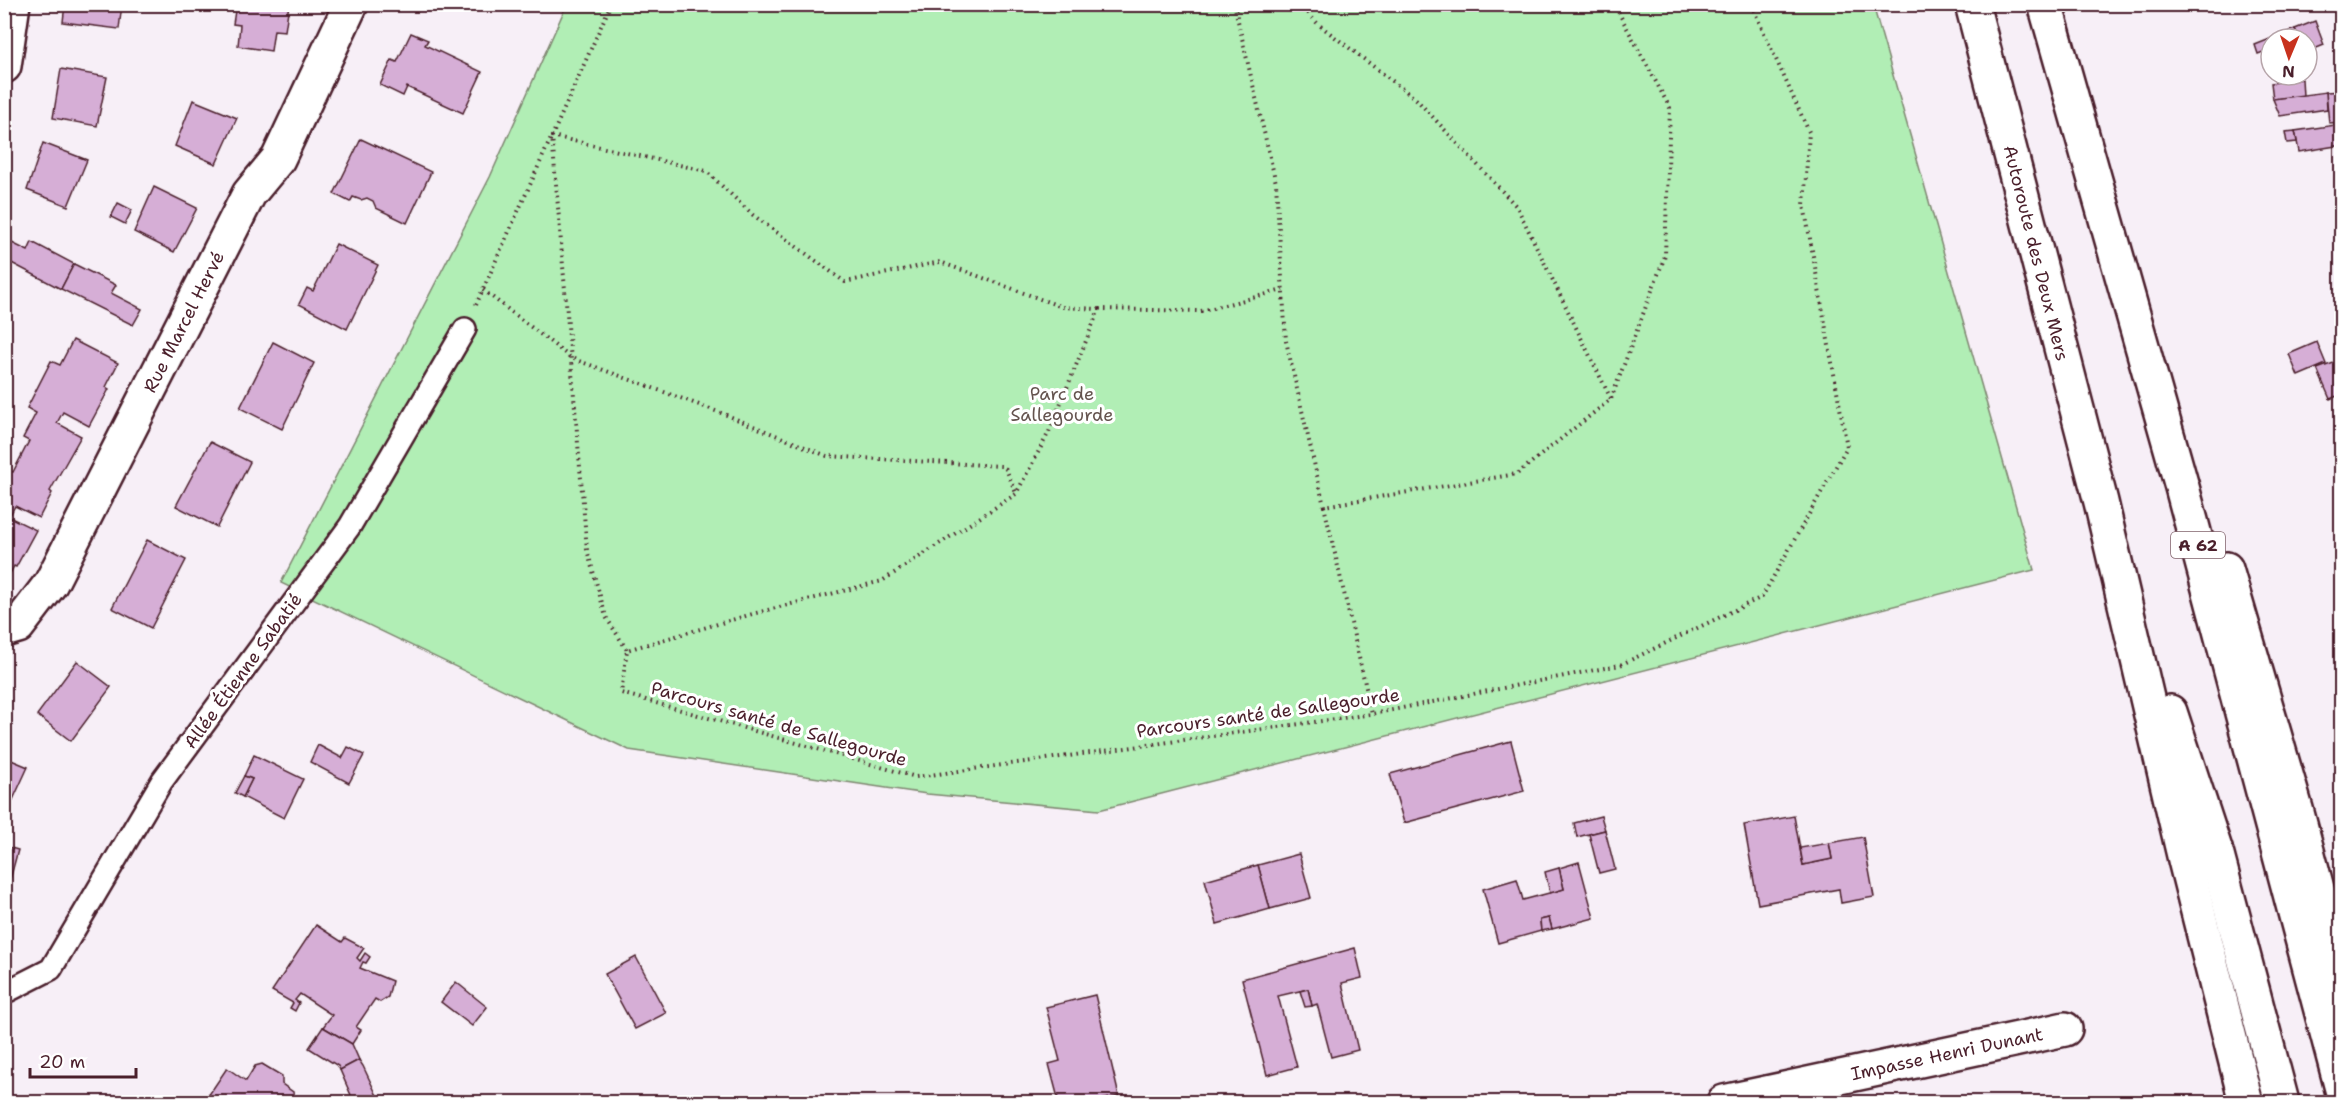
<svg xmlns="http://www.w3.org/2000/svg" width="2346" height="1107" font-family="'Shantell Sans',sans-serif">
<style>
.green{fill:#b1eeb5;stroke:#7e8670;stroke-width:1.5}
.building{fill:#d6aed6;stroke:#4a1f2b;stroke-width:1.5}
.lines{fill:none;stroke-linecap:round;stroke-linejoin:round}
.service-casing{stroke:#4a1f2b;stroke-width:26}
.minor-casing{stroke:#4a1f2b;stroke-width:38}
.motorway-casing{stroke:#4a1f2b;stroke-width:38}
.path{stroke:#4a1f2b;stroke-width:4;stroke-dasharray:1.5 4.5;stroke-linecap:butt}
.service{stroke:#fff;stroke-width:21}
.minor{stroke:#fff;stroke-width:33}
.motorway{stroke:#fff;stroke-width:33}
.labels{text-anchor:middle;stroke-width:6;stroke-linejoin:round;paint-order:stroke}
.shield{fill:#fff;stroke:#80626b;stroke-width:1.5}
.shield-label{font-size:16px;font-weight:bold;fill:#4a1f2b}
.street-label{font-size:18px;fill:#4a1f2b;stroke:#fff}
.park-label{font-size:18px;fill:#64534e;stroke:#fff}
</style>
<rect width="100%" height="100%" fill="#f7eff7"/>
<filter id="ink" filterUnits="userSpaceOnUse"><feTurbulence type="fractalNoise" baseFrequency=".0167" numOctaves="2"/><feDisplacementMap in="SourceGraphic" scale="12" xChannelSelector="R" yChannelSelector="G"/><feConvolveMatrix kernelMatrix="1 2 1 2 8 2 1 2 1" color-interpolation-filters="sRGB"/></filter>
<g filter="url(#ink)">
<polygon class="green" points="567,4 1873,5 2034,570 1099,810 927,794 629,750 281,583 490,177"/>
<g class="building">
<polygon points="65,4 122,4 119,29 63,22"/>
<polygon points="236,4 289,4 285,31 274,30 271,51 238,46 240,25 233,24"/>
<polygon points="2315,21 2324,45 2307,52 2307,39 2299,39 2295,29"/>
<polygon points="2295,29 2299,39 2271,39 2271,49 2258,54 2255,45"/>
<polygon points="411,33 428,40 425,45 482,72 463,113 407,87 403,96 380,85 392,60 397,62"/>
<polygon points="61,69 107,77 97,126 53,118"/>
<polygon points="2302,79 2303,96 2273,99 2271,83"/>
<polygon points="2342,91 2342,122 2329,123 2326,92"/>
<polygon points="2326,92 2327,109 2280,116 2273,99"/>
<polygon points="193,100 237,118 216,164 175,146"/>
<polygon points="2342,124 2342,145 2299,152 2295,131"/>
<polygon points="2295,131 2297,142 2287,143 2285,132"/>
<polygon points="361,139 431,172 407,223 376,208 373,201 367,198 361,200 353,197 350,202 334,194"/>
<polygon points="43,143 87,160 68,206 27,190"/>
<polygon points="154,187 197,208 174,252 134,232"/>
<polygon points="118,203 132,210 125,224 111,217"/>
<polygon points="4,239 28,251 32,242 74,264 61,289 4,259"/>
<polygon points="336,244 378,265 347,329 299,304 307,288 313,291"/>
<polygon points="74,264 116,285 111,293 142,309 133,325 61,289"/>
<polygon points="73,340 118,363 106,387 109,389 89,426 63,412 57,423 81,436 50,491 52,493 39,518 15,506 9,517 36,530 16,567 14,566 4,585 4,474 7,469 13,472 29,441 23,438 36,413 27,408 51,361 60,365"/>
<polygon points="273,342 314,363 282,429 240,408"/>
<polygon points="2317,342 2326,364 2298,376 2289,354"/>
<polygon points="2342,360 2342,394 2330,399 2317,369"/>
<polygon points="210,442 250,462 217,527 176,506"/>
<polygon points="147,540 186,560 151,628 112,608"/>
<polygon points="77,661 111,687 71,741 37,715"/>
<polygon points="1511,741 1524,791 1404,823 1390,774"/>
<polygon points="318,745 342,758 348,747 364,755 349,783 310,762"/>
<polygon points="254,755 303,779 284,818 243,797 252,779 244,776"/>
<polygon points="4,757 28,767 11,804 4,801"/>
<polygon points="244,776 252,779 243,797 235,793"/>
<polygon points="1601,816 1605,830 1577,837 1574,823"/>
<polygon points="1794,816 1803,865 1832,859 1829,843 1863,837 1874,897 1841,903 1839,889 1758,904 1744,825"/>
<polygon points="1605,830 1615,869 1599,873 1589,834"/>
<polygon points="1829,843 1832,859 1803,865 1800,848"/>
<polygon points="4,846 18,850 4,902"/>
<polygon points="1299,854 1311,898 1270,909 1258,865"/>
<polygon points="1579,862 1594,918 1552,929 1549,918 1540,920 1541,931 1498,943 1483,889 1517,879 1523,900 1564,889 1559,868"/>
<polygon points="1258,865 1270,909 1217,924 1205,880"/>
<polygon points="1559,868 1564,889 1550,893 1545,872"/>
<polygon points="1549,918 1552,929 1541,931 1540,920"/>
<polygon points="316,925 342,942 345,938 364,948 357,958 360,961 365,953 370,957 366,963 363,962 360,968 392,981 388,997 380,1002 375,999 356,1027 361,1030 352,1044 323,1027 332,1015 300,994 295,1000 299,1003 295,1011 290,1008 293,1003 272,991"/>
<polygon points="1355,948 1362,978 1342,983 1358,1050 1331,1057 1317,1004 1312,1006 1308,989 1278,996 1297,1067 1267,1075 1242,979"/>
<polygon points="636,957 666,1013 635,1029 605,974"/>
<polygon points="456,982 487,1007 472,1026 441,1002"/>
<polygon points="1308,989 1312,1006 1305,1007 1300,991"/>
<polygon points="1095,995 1119,1096 1091,1102 1059,1102 1049,1064 1060,1061 1046,1007"/>
<polygon points="323,1027 352,1044 359,1060 340,1070 338,1066 309,1048"/>
<polygon points="359,1060 363,1066 380,1102 354,1102 340,1070"/>
<polygon points="262,1064 282,1076 282,1084 293,1092 294,1099 292,1102 204,1102 227,1068 246,1081 255,1066"/>
</g>
<g class="lines">
<g class="service-casing">
<polyline id="service" points="4,993 51,969 162,781 350,526 465,329"/>
</g>
<g class="minor-casing">
<g id="minor">
<polyline points="4,66 13,4"/>
<polyline points="4,630 18,626 51,583 249,194 278,159 351,4"/>
<polyline points="1724,1102 2065,1029"/>
</g>
</g>
<g class="motorway-casing">
<g id="motorway">
<polyline points="1972,4 2101,502 2185,860 2246,1102"/>
<polyline points="2045,4 2182,487 2342,1089"/>
<polyline points="2226,569 2296,809 2342,983"/>
<polyline points="2170,712 2216,852 2282,1102"/>
</g>
</g>
<g class="path">
<polyline points="611,4 552,136 706,171 753,215 845,282 940,262 1062,307 1099,309 1049,432 1016,494 882,581 756,613 627,650 621,693 916,777 1372,714 1620,665 1762,597 1847,447 1804,205 1809,132 1751,4"/>
<polyline points="1234,4 1276,183 1286,341 1324,506 1517,474 1611,399 1665,256 1670,108 1614,4"/>
<polyline points="1300,4 1318,24 1416,99 1517,207 1611,399"/>
<polyline points="552,136 587,550 606,617 627,650"/>
<polyline points="483,290 571,358 724,414 827,456 1001,466 1006,469 1016,493"/>
<polyline points="476,305 552,136"/>
<polyline points="1099,309 1201,311 1283,290"/>
<polyline points="1324,506 1372,714"/>
</g>
<use href="#service" class="service"/>
<use href="#minor" class="minor"/>
<use href="#motorway" class="motorway"/>
</g>
</g>
<g class="labels">
<rect class="shield" x="2171" y="532" width="54" height="26" rx="4.5"/>
<g class="shield-label">
<text x="2198" y="551">A 62</text>
</g>
<g class="street-label">
<text transform="translate(2036 253) rotate(76)" y="6">Autoroute des Deux Mers</text>
<text transform="translate(184 322) rotate(-63)" y="6">Rue Marcel Hervé</text>
<text transform="translate(243 671) rotate(-54)" y="6">Allée Étienne Sabatié</text>
<text transform="translate(1268 713) rotate(-8)" y="6">Parcours santé de Sallegourde</text>
<text transform="translate(779 724) rotate(16)" y="6">Parcours santé de Sallegourde</text>
<text transform="translate(1947 1054) rotate(-12)" y="6">Impasse Henri Dunant</text>
</g>
<g class="park-label">
<text x="1062" y="400">Parc de<tspan x="1062" dy="21">Sallegourde</tspan></text>
</g>
</g>
<rect width="2346" height="1107" fill="none" stroke="#fff" stroke-width="24"/>
<rect x="12" y="12" width="2322" height="1083" fill="none" stroke="#4a1f2b" stroke-width="2" filter="url(#ink)"/>
<g transform="translate(2289 57) rotate(182)"><circle r="28" fill="#ffffff" stroke="#b7a5aa" stroke-width="1.5"/>
<path d="M0-4.5L10 22L0 15L-10 22Z" fill="#c8321e"/>
<text y="-9" font-size="16" font-weight="bold" text-anchor="middle" fill="#4a1f2b">N</text>
</g>
<path d="M30 1068v9h106v-9" fill="none" stroke="#4a1f2b" stroke-width="3"/>
<text x="39" y="1068" font-size="18" fill="#4a1f2b" stroke="#ffffff" stroke-width="4.5" paint-order="stroke">20 m</text>
</svg>
